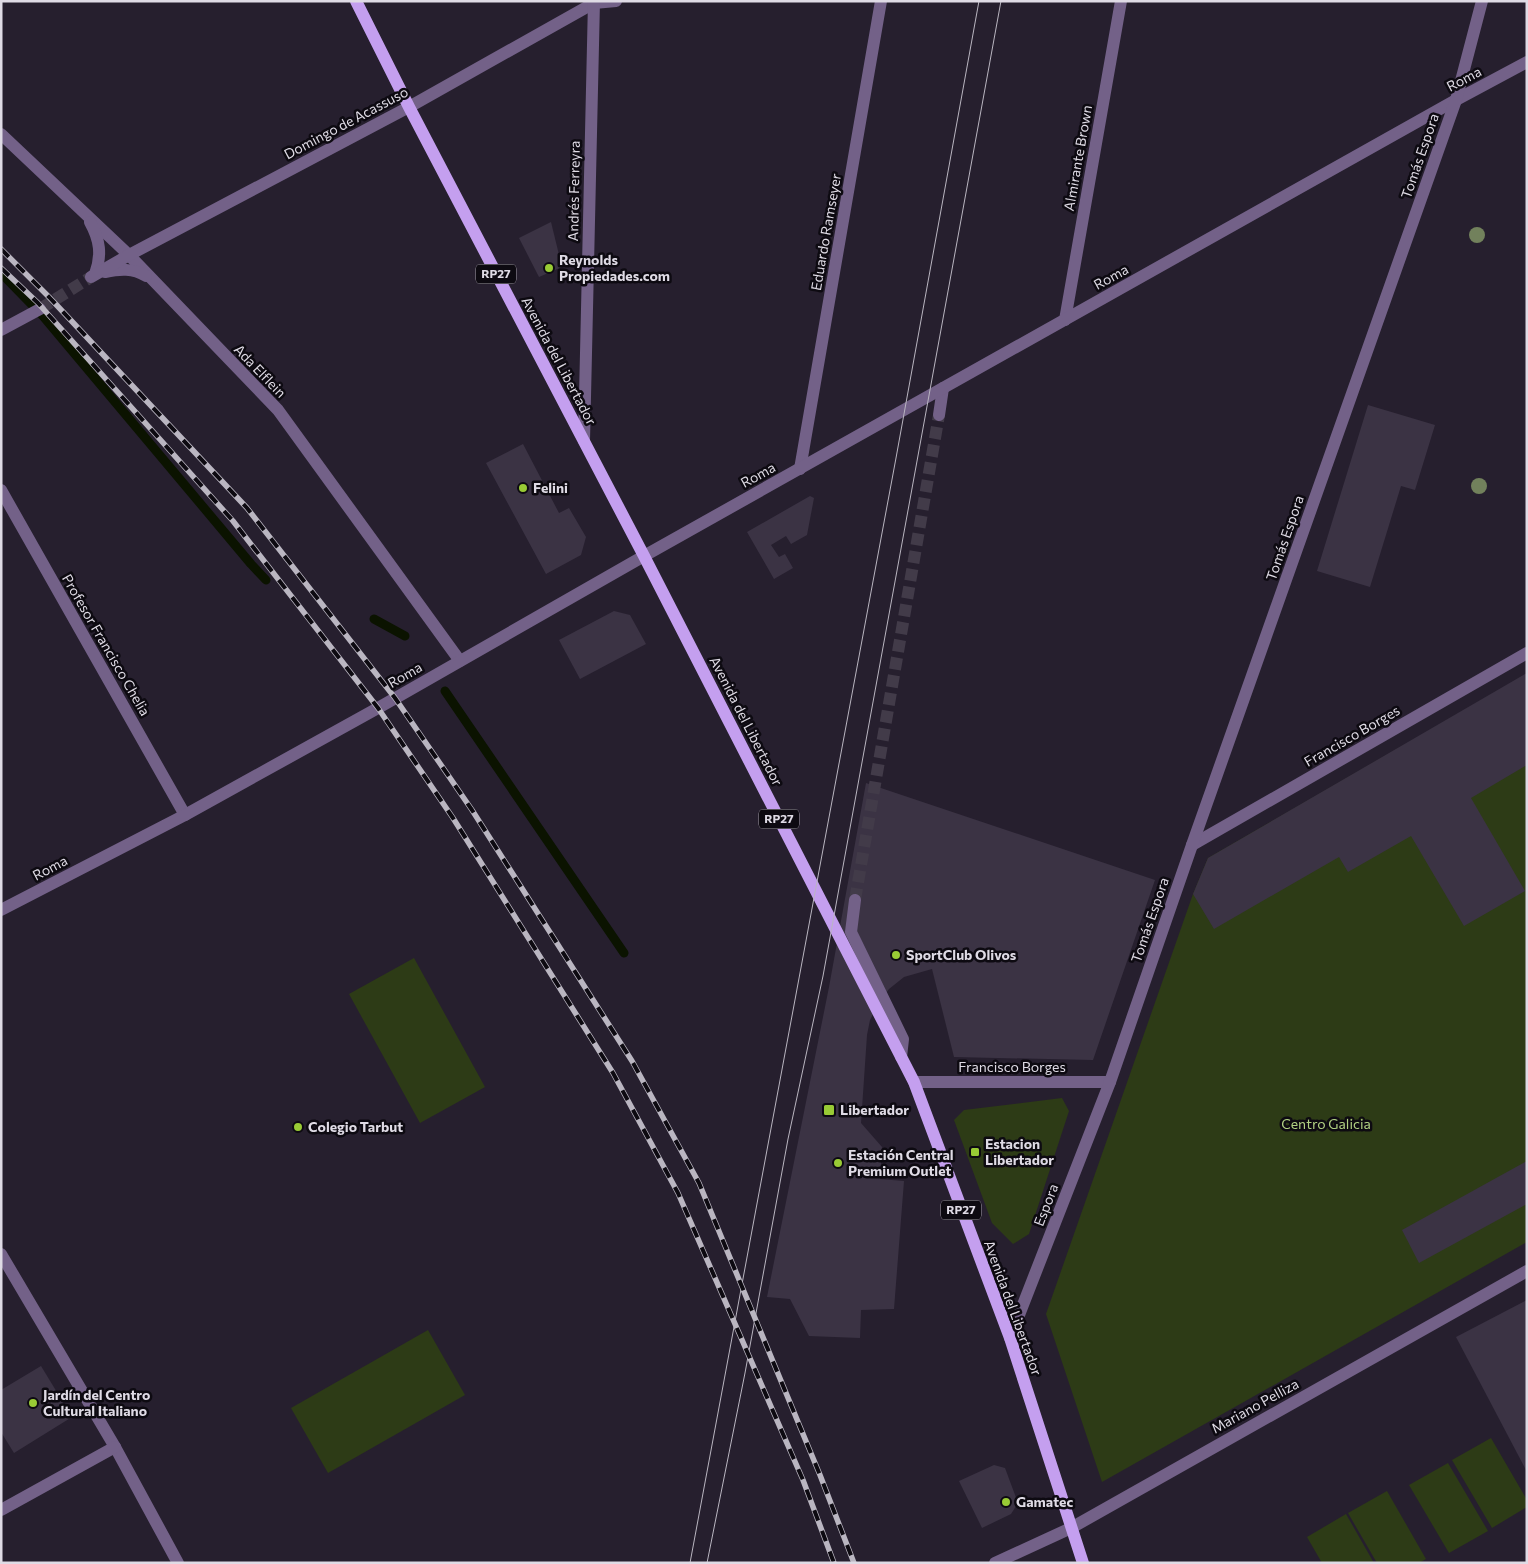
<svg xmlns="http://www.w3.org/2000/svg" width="1528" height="1564" font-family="Commissioner,sans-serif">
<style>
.green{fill:#2d3b16}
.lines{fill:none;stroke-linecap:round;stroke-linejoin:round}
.stream{stroke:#0b1300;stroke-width:9}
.building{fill:#3b3344}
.minor-tunnel{stroke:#423b49;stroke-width:12;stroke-dasharray:12 6;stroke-linecap:butt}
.minor{stroke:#736188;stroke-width:12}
.major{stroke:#c49fef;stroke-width:12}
.tram{stroke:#bab6c1;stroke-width:1}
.rail-casing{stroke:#bab6c1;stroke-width:5.5}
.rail{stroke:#0d0a11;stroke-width:4;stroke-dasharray:11;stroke-linecap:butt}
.tree{fill:#72815c}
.poi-dot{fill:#99cb35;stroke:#0d0a11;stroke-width:2}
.labels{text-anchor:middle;stroke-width:5;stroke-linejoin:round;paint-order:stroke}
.shield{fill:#0d0a11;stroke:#a09ca5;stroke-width:1}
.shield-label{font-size:12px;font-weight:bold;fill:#dfdbe5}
.street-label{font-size:14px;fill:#dfdbe5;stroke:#0d0a11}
.poi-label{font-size:14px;font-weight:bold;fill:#dfdbe5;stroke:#0d0a11;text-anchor:start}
.park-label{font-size:14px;fill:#b1d182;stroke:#0d0a11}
</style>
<rect width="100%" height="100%" fill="#261f2e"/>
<g class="green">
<polygon points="1527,674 1527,1242 1102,1482 1046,1314 1193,894 1208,858"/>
<polygon points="414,958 485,1087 420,1123 349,994"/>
<polygon points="1062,1098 1069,1111 1029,1234 1013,1244 992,1223 954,1120 964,1110"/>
<polygon points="428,1330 465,1395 328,1473 291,1408"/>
<polygon points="1491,1438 1527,1500 1527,1507 1492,1528 1452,1460"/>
<polygon points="1448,1463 1488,1531 1449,1553 1409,1485"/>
<polygon points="1387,1491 1426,1559 1419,1563 1377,1563 1348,1513"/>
<polygon points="1346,1514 1374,1563 1322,1563 1307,1537"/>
</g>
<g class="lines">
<g class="stream">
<polyline points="1,273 43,316 251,564 266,580"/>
<polyline points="374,619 405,636"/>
<polyline points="445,691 624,953"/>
</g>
</g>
<g class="building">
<polygon points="551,222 562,267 539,277 519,238"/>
<polygon points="1368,405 1435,425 1415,490 1401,486 1370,587 1317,571"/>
<polygon points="523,444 559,513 569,508 586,537 581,555 546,574 486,463"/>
<polygon points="810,496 814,498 807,535 791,544 786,536 771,545 779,557 785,554 793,568 774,579 747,532"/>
<polygon points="614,611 630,615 646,644 580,679 559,640"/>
<polygon points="1527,673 1527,765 1471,798 1525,891 1464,926 1411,836 1348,872 1339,857 1214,929 1193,894 1208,858"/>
<polygon points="866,783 1155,880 1093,1060 954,1057 932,969 904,977 889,989 880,1001 870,1020 867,1035 861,1123 882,1147 880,1179 904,1181 894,1309 861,1310 860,1338 809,1336 790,1299 767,1297 829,987"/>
<polygon points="1527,1161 1527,1204 1419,1263 1402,1230"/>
<polygon points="1527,1300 1527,1472 1456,1337"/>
<polygon points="41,1366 72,1417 14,1453 1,1432 1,1390"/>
<polygon points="994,1465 1005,1468 1018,1503 1011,1514 982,1528 959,1481"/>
</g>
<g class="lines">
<g class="minor-tunnel">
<polyline points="40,309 91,277"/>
<polyline points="855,900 939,415"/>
</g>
<g class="minor">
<polyline points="1,134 129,255 278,410 460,661"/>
<path d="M90,222C100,240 102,255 95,274"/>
<path d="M105,272C120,269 133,268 146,276"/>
<polyline points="91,277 129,255 409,107 594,3 616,1"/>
<polyline points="1065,320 1121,1"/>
<polyline points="1,330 40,309"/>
<polyline points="939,415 943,388"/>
<polyline points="584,441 594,1"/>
<polyline points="800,469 881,1"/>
<polyline points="1,490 185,815"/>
<polyline points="1192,845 1527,653"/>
<polyline points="855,900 851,932 903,1039 901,1057"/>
<polyline points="1,910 185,815 378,708 644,556 1456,100 1527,62"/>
<polyline points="914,1082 1110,1082"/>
<polyline points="1,1254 115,1447 178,1563"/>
<polyline points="1010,1338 1110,1082 1192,845 1456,100 1482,1"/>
<polyline points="1,1510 115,1447"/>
<polyline points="995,1563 1071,1528 1527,1271"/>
</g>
<polyline class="major" points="356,1 409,107 644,556 914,1082 1010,1338 1083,1563"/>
<g class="tram">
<polyline points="690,1563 896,458 979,1"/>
<polyline points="707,1563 745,1373 788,1139 823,976 1001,1"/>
</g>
<g class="rail-casing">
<g id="rail">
<polyline points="1,249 49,297 247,508 395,698 472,810 632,1061 699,1183 820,1475 854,1563"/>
<polyline points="1,268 38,303 233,521 378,708 453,818 613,1073 678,1193 803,1480 834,1563"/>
</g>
</g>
<use href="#rail" class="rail"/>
</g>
<g class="tree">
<circle cx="1477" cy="235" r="8"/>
<circle cx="1479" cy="486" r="8"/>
</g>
<g class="poi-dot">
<circle cx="549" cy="268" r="5"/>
<circle cx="523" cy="488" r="5"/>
<circle cx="896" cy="955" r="5"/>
<rect x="823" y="1104" width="12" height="12" rx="2.5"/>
<circle cx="298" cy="1127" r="5"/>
<rect x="970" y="1147" width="10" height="10" rx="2.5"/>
<circle cx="838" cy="1163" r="5"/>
<circle cx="33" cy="1403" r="5"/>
<circle cx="1006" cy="1502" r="5"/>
</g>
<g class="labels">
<g class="shield">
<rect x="476" y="264.5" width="40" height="19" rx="4"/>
<rect x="759" y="809.5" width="40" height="19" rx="4"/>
<rect x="941" y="1200.5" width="40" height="19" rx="4"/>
</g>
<g class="shield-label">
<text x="496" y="278">RP27</text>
<text x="779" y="823">RP27</text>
<text x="961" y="1214">RP27</text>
</g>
<g class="street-label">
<text transform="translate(1464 79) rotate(-28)" y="5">Roma</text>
<text transform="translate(346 123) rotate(-28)" y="5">Domingo de Acassuso</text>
<text transform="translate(1420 156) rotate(-71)" y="5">Tomás Espora</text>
<text transform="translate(1078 158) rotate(-80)" y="5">Almirante Brown</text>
<text transform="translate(574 191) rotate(-89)" y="5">Andrés Ferreyra</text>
<text transform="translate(826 232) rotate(-80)" y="5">Eduardo Ramseyer</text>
<text transform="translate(1111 277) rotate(-29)" y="5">Roma</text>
<text transform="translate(559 361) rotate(62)" y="5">Avenida del Libertador</text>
<text transform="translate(260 371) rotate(46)" y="5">Ada Elflein</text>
<text transform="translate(758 475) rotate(-29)" y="5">Roma</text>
<text transform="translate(1285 538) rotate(-71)" y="5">Tomás Espora</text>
<text transform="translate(106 645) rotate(60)" y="5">Profesor Francisco Chelia</text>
<text transform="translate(405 675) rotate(-30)" y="5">Roma</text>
<text transform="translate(746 721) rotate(63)" y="5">Avenida del Libertador</text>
<text transform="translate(1352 736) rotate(-30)" y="5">Francisco Borges</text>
<text transform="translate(50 868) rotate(-28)" y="5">Roma</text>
<text transform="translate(1150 920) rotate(-71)" y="5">Tomás Espora</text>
<text x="1012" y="1072">Francisco Borges</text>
<text transform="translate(1046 1205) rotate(-69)" y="5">Espora</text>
<text transform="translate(1013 1308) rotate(70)" y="5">Avenida del Libertador</text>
<text transform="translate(1255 1406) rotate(-29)" y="5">Mariano Pelliza</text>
</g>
<g class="poi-label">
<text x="559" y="265">Reynolds<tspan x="559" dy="16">Propiedades.com</tspan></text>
<text x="533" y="493">Felini</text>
<text x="906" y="960">SportClub Olivos</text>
<text x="840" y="1115">Libertador</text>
<text x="308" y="1132">Colegio Tarbut</text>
<text x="985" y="1149">Estacion<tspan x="985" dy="16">Libertador</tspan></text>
<text x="848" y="1160">Estación Central<tspan x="848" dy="16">Premium Outlet</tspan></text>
<text x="43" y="1400">Jardín del Centro<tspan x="43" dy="16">Cultural Italiano</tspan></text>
<text x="1016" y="1507">Gamatec</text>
</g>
<g class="park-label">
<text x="1326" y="1129">Centro Galicia</text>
</g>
</g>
<rect width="1528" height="1564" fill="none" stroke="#dfdbe5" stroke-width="5"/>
</svg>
